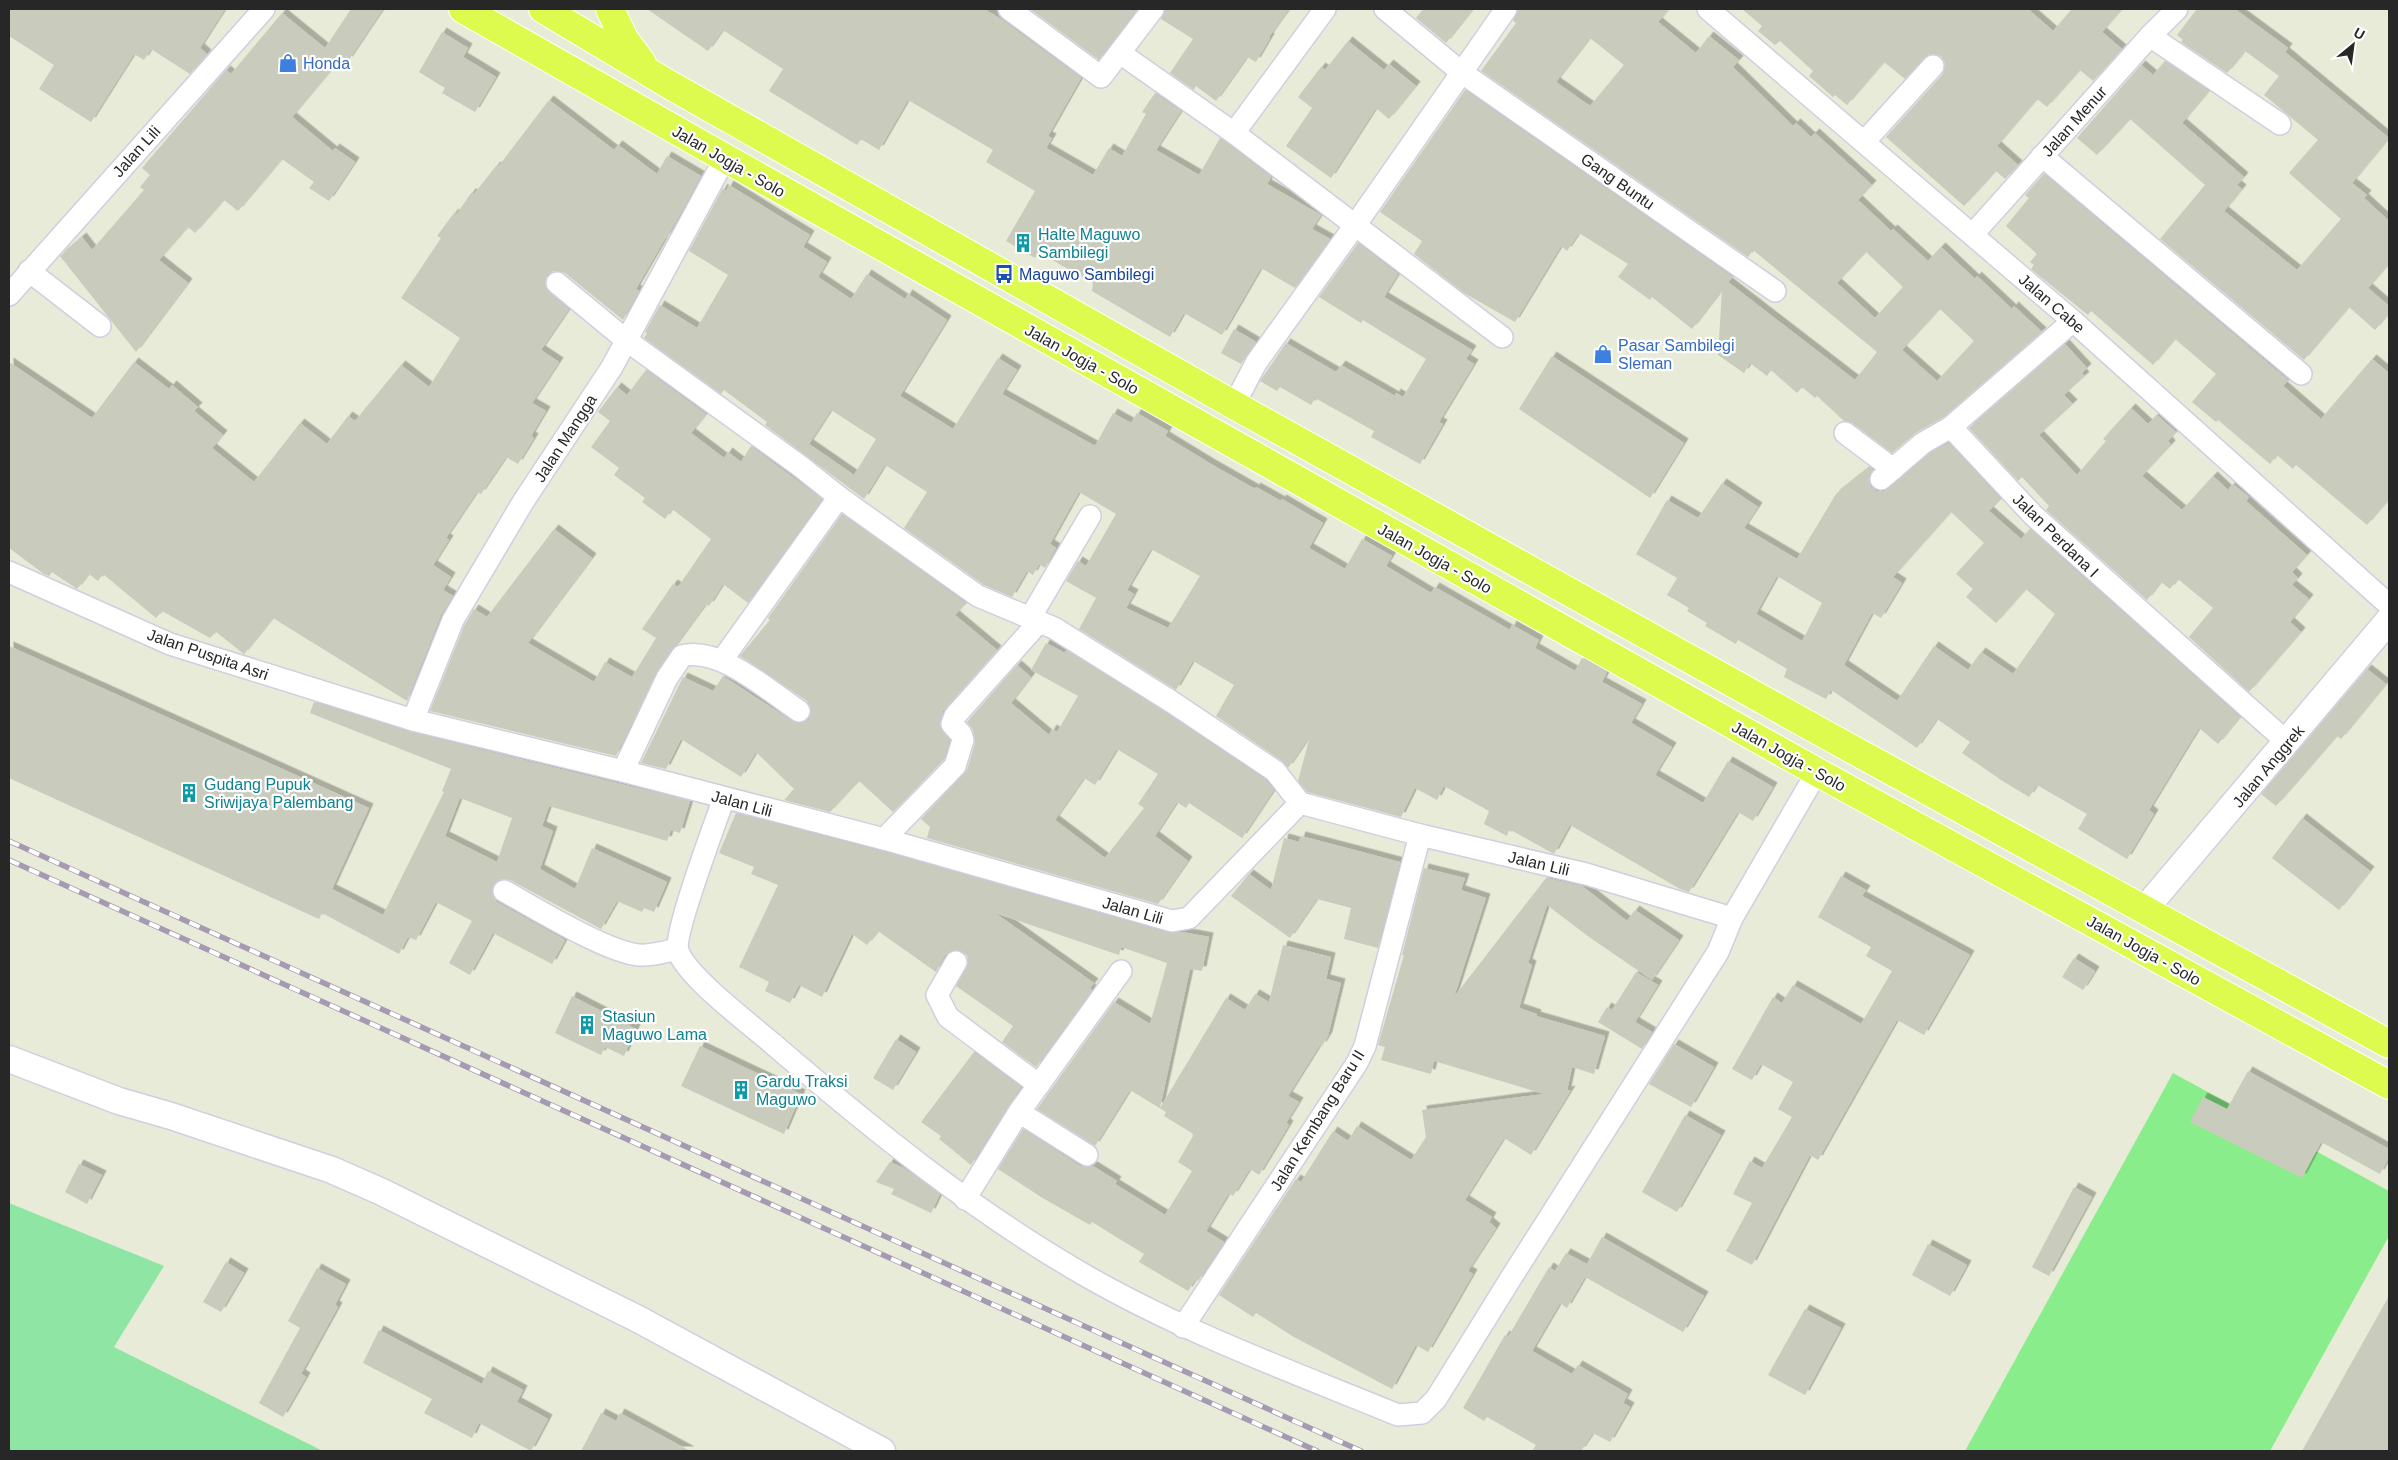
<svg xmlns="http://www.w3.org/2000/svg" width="2398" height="1460" font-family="Helvetica,sans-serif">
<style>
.green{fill:#8fe5a4}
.pitch{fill:#8aed8b}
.building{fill:#c9cbbd;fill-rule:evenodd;filter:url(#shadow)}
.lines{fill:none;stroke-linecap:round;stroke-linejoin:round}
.minor-casing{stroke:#d4cce1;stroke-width:24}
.tertiary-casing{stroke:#d4cce1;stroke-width:29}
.trunk-casing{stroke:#fff;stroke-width:30}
.minor{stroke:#fff;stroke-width:21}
.tertiary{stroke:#fff;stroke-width:26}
.trunk{stroke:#dcfb4e;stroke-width:28}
.rail-casing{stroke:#a59ab2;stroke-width:5.5}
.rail{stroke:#fff;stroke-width:4;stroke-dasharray:11;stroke-linecap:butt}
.labels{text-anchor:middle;stroke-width:4.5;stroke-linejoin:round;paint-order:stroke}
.shop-label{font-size:16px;fill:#366cbe;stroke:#fff;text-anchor:start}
.street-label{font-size:16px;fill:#272727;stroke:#fff}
.culture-label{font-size:16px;fill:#0d838f;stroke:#fff;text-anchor:start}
.transit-label{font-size:16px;fill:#164399;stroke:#fff;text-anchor:start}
</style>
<defs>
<filter id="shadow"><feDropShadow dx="4.5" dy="-4.5" stdDeviation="0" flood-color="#0004"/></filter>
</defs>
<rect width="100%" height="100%" fill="#e8ebd7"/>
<polygon class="green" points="9,1203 164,1266 114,1347 323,1451 9,1451"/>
<polygon class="pitch" points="2173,1073 2389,1191 2389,1236 2270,1451 1965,1451"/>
<g class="building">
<polygon points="9,9 225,9 200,48 207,54 190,74 151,49 144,60 134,54 91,122 39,89 54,65 9,36"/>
<polygon points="351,9 383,9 348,61 342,57 292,117 333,151 335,148 355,162 329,201 309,188 314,182 282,159 238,211 224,200 195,233 188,227 159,260 188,283 136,352 60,256 82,237 92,250 144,190 140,187 150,175 142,168 226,70 231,74 282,13 325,48"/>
<polygon points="647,9 984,9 1001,19 1081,78 1048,136 1052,138 1046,148 1093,175 1109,148 1122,156 1146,114 1142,112 1155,93 1181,111 1156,150 1199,175 1220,138 1271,177 1267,184 1321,215 1312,229 1330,239 1295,288 1261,268 1222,335 1184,313 1170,337 1092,291 1093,283 1038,252 1035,258 1006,241 1035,191 986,162 993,150 908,100 879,150 861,139 857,145 769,91 783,69 723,30 708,51"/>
<polygon points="1030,9 1137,9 1099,60"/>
<polygon points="1165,9 1289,9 1269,37 1270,38 1256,62 1247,57 1216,101 1196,86 1194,90 1170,73 1193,39 1161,19"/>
<polygon points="1423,9 1473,9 1446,43 1416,18"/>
<path d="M1518,9H1669L1658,22L1696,53L1709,36L1739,60L1733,67L1793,126L1796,123L1811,137L1815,133L1872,185L1858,200L1891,231L1893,229L1928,261L1941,247L1975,279L1977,276L2012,309L2014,306L2042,332L1944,417L1917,432L1892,453L1852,423L1844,421L1817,396L1815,398L1802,387L1797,393L1771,370L1767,376L1750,363L1744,373L1718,355L1722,290L1692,329L1652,297L1650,300L1618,277L1628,264L1579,233L1567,251L1561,246L1515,322L1464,293L1414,254L1422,241L1380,212L1465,90L1733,277L1728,282L1855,380L1877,352L1753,250L1748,257L1481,71L1516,23L1513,21ZM1590,38L1624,65L1590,106L1556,82ZM1866,252L1903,287L1875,318L1837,283ZM1940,309L1974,341L1937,381L1902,350Z"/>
<polygon points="1742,9 2028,9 2053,31 2072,9 2122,9 2102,32 2122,49 2093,81 2080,70 2047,107 2037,99 1997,146 2018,165 2005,179 1996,171 1964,206 1886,137 1943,74 1945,63 1941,56 1929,54 1905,79 1884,62 1847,105 1835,95 1833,97 1809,76 1813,71 1780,41 1775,45 1758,31 1762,26"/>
<polygon points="2197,9 2235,9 2288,48 2285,52 2389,138 2352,183 2367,195 2364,198 2389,221 2389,264 2368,288 2389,306 2389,313 2375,330 2349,307 2304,360 2160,239 2205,185 2130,119 2097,155 2077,138 2141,65 2153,75 2165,61 2209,91 2182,123 2244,177 2237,185 2242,189 2224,211 2297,270 2341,219 2289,173 2318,140 2264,95 2279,76 2245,51 2227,73 2181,42 2183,40 2177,35"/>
<polygon points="442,32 468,48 463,57 496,77 475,112 442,93 445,88 419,72"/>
<polygon points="1348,41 1384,70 1389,64 1416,86 1389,119 1376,108 1331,178 1286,146 1312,108 1298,97 1321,67 1325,70"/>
<polygon points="549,100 614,150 618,145 657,174 667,156 701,176 667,238 666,237 636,289 639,291 623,320 565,273 553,271 547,275 546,288 569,309 541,350 559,362 532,403 546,411 531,436 534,438 518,464 506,457 481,494 477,492 446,538 449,540 433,565 451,577 443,590 453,596 441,615 407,701 273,618 244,654 216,632 210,638 162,611 156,618 103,574 98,581 89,574 77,589 52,572 49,576 44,574 9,548 9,362 92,418 134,362 169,389 172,385 198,407 194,411 223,435 212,448 254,482 300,423 327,444 348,416 355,421 401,365 429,387 460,338 401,298 441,238 437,236 454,213 456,215 471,193 474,194 496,166 498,167"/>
<polygon points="2044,174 2288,380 2283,386 2321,419 2372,359 2389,373 2389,499 2367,525 2296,465 2293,469 2277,455 2270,464 2218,420 2216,422 2192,402 2216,374 2175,339 2153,365 2091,311 2088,315 2031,269 2034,265 2030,262 2037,254 2006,226 2029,198 2025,195"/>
<path d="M729,185L810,235L803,247L827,262L818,277L851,299L867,274L905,299L908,294L947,320L900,396L953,429L998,358L1017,370L1002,394L1095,446L1113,413L1131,423L1137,413L1168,431L1165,436L1211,464L1255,489L1256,487L1281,501L1282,499L1323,523L1309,548L1345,569L1362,539L1392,556L1386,566L1431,593L1435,587L1510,630L1512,625L1539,640L1535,648L1575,671L1582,658L1607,672L1602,682L1642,704L1631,723L1672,747L1655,775L1703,803L1728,761L1773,787L1753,821L1738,812L1689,892L1680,889L1570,825L1554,854L1509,829L1507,836L1484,824L1489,811L1444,786L1437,800L1415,788L1401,817L1307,792L1298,781L1310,736L1288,768L1282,761L1216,716L1234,685L1193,661L1176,690L1079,629L1096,598L1066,581L1078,561L1086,566L1116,514L1079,492L1050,544L1056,548L1045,568L1039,564L1033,575L1027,571L1012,597L984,585L904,528L927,492L885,465L864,499L765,425L767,422L724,390L721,394L644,338L647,333L645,332L660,305L697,328L728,275L689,251L723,188L726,191ZM831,410L876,439L854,475L809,444ZM1151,549L1200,576L1168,628L1126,608L1134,594L1127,590Z"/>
<polygon points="1358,243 1398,274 1384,297 1472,350 1466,359 1474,364 1439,422 1443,424 1420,464 1371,437 1374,431 1315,398 1311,405 1280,387 1277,391 1260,381 1286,343 1336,372 1341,365 1395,396 1396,393 1403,397 1426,359 1363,320 1361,323 1319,297"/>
<polygon points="1234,329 1256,342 1241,364 1221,353"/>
<polygon points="2065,344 2087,368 2082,373 2085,376 2064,395 2073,404 2039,435 2077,475 2106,441 2103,439 2131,408 2148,424 2157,415 2176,432 2168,441 2171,445 2142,476 2182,510 2213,476 2228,490 2233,484 2249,497 2246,501 2307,555 2292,572 2298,578 2292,585 2309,599 2290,622 2301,632 2249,692 2189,637 2213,608 2178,579 2170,589 2161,582 2147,600 2046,510 2049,506 2022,477 2018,481 1969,428"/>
<polygon points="1552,356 1684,443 1650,498 1519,409"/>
<polygon points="646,370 706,414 691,433 724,458 728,452 741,462 751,446 822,499 748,603 723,584 709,606 706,604 657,671 616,756 430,711 464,626 474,609 487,617 554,529 592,558 528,643 594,682 605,662 632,677 656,638 642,629 673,584 678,587 711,539 672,509 665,519 642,502 645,498 614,475 619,468 591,447 610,421 598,412 617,387 627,395"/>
<path d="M1949,443L2001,499L1989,511L2021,539L2030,529L2240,717L2218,744L2199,728L2149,810L2154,814L2127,859L2078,829L2087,814L2037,785L2029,797L2001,780L1962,753L1970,742L1937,719L1917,748L1831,690L1826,699L1784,677L1787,669L1738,640L1736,644L1705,626L1707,623L1687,611L1689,608L1667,595L1677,578L1636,554L1667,500L1698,518L1722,483L1758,507L1744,528L1797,559L1836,494L1870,467L1873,470L1869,475L1871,487L1876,491H1884L1930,453ZM1951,512L1984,543L1956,574L1973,589L1966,597L1996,623L2026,589L2055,614L2013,674L1981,652L1968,670L1934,646L1897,701L1844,665L1872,613L1881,618L1902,583L1893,577ZM1777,576L1822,603L1802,641L1756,614Z"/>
<polygon points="842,514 966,603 955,615 997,650 943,711 940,727 950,740 944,759 893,812 859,781 830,812 784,800 794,789 756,752 741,777 681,739 666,769 641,763 683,677 713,691 723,676 792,721 804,722 809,719 811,712 807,701 740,656 770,620 768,618"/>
<path d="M1046,643L1065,653L1066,650L1165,712L1266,780L1274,790L1242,838L1189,803L1186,808L1177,802L1155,836L1188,861L1158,904L927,838L930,827L921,819L967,770L975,743L973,730L967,722L1017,665L1031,677L1011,703L1049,735L1052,729L1057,732L1078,696L1031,670ZM1117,749L1158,774L1138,804L1144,808L1105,858L1055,820L1084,778L1095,785Z"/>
<path d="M9,646L369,808L332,889L383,915L444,792L442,791L451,769L310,713L314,702L410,732L690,801L680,833L671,830L667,841L549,806L542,826L553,831L540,869L575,889L592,848L667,882L654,912L644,908L642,912L617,901L601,929L510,880L503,879L497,881L492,891L497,902L565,940L552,964L493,933L470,975L449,963L472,921L436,902L416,940L408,937L399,954L322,913L319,919L9,778ZM460,798L512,818L497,862L445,836Z"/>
<polygon points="2367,669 2386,684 2341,739 2337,736 2276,806 2261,794"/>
<polygon points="736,813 881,851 1169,933 1182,932 1209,937 1202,971 1190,969 1160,1108 1226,998 1245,1010 1255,994 1269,1002 1283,945 1331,957 1326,979 1341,983 1328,1036 1322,1046 1320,1045 1288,1096 1299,1102 1286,1123 1289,1125 1259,1175 1250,1169 1233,1196 1229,1193 1206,1231 1224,1242 1198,1281 1195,1280 1188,1291 1139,1262 1144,1254 1092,1222 1090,1225 1041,1197 998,1169 1023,1129 1080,1166 1087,1167 1093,1166 1117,1181 1115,1184 1165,1215 1192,1171 1178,1162 1193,1136 1192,1133 1164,1116 1166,1112 1130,1090 1095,1146 1037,1109 1114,1002 1150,1024 1167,963 1121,947 1119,955 995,913 1094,983 1090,988 1092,990 1036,1067 1002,1042 1013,1026 956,986 968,962 967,955 956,950 945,955 936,972 878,931 867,945 852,934 822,997 799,985 790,1003 765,991 769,982 739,967 778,885 751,874 754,867 719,853"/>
<polygon points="2302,818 2370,871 2339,910 2272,858"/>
<polygon points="1301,836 1400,862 1378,948 1344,939 1351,908 1317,899 1290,938 1231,896 1249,874 1271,890 1284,838 1299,842"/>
<polygon points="1424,868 1465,878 1461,890 1486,898 1454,997 1546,878 1582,886 1627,921 1635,910 1679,940 1652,980 1589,937 1547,905 1528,963 1532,965 1519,1008 1537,1014 1536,1016 1605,1036 1594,1074 1572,1067 1567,1091 1571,1090 1531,1155 1504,1138 1465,1200 1492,1217 1489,1222 1496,1228 1468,1271 1473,1274 1428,1352 1416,1345 1392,1389 1294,1337 1256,1313 1253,1317 1219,1295 1296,1179 1301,1182 1333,1131 1348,1141 1357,1126 1411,1160 1426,1137 1422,1110 1544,1094 1434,1061 1431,1074 1381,1060 1385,1047 1378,1045 1404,955 1402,955"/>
<polygon points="1841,876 1866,890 1862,896 1970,955 1924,1035 1897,1020 1818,1160 1810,1155 1752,1265 1726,1251 1752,1203 1733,1194 1750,1161 1762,1168 1792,1117 1778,1109 1793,1082 1761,1064 1752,1080 1732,1069 1773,997 1782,1003 1793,985 1861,1024 1892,971 1866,956 1871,947 1818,917"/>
<polygon points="2074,958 2095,971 2083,990 2062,977"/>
<polygon points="1636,972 1658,985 1635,1022 1652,1032 1642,1049 1598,1022 1607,1007 1612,1010"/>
<polygon points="572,996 636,1029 624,1056 605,1047 601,1055 555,1033"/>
<polygon points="896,1039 916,1052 893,1090 873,1078"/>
<polygon points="1674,1044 1714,1067 1691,1107 1649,1084"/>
<polygon points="700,1046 801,1094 784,1134 681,1086"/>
<polygon points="974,1052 1021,1087 971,1165 939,1139 941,1136 921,1122"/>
<polygon points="2248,1071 2389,1149 2389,1157 2380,1174 2321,1142 2302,1178 2190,1122 2203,1097 2227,1109"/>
<polygon points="1685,1115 1721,1135 1677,1212 1642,1192"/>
<polygon points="890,1162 904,1168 940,1194 931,1213 891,1194 894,1189 876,1182"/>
<polygon points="79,1164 102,1175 87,1204 65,1192"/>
<polygon points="2074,1187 2092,1197 2049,1276 2032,1267"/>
<polygon points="1602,1237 1704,1296 1683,1332 1585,1277 1567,1308 1560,1303 1532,1351 1572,1374 1578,1365 1628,1394 1623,1403 1630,1407 1610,1442 1593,1433 1581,1451 1532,1451 1536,1445 1487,1417 1484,1421 1463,1408 1505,1335 1508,1337 1549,1267 1555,1271 1566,1253 1587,1264"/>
<polygon points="1928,1244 1967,1265 1950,1296 1912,1275"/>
<polygon points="226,1262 244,1273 221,1312 203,1302"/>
<polygon points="317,1268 346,1284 335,1305 338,1307 301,1374 306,1377 283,1417 259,1403 300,1328 288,1321"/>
<polygon points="2389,1296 2389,1451 2302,1451"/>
<polygon points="1805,1309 1841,1328 1805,1395 1768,1375"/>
<polygon points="379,1330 482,1384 488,1371 523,1390 517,1402 548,1419 531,1451 479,1423 472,1438 424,1413 432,1399 363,1363"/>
<polygon points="601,1413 616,1421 620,1413 690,1451 581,1451"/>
</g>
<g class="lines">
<g class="minor-casing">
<g id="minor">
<polyline points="1009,9 1101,77 1153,9"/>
<polyline points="1385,9 1461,72 1775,291"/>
<polyline points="1708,9 2073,321 2389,605"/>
<polyline points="2150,36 2280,124"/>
<polyline points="1120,53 1234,133 1502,337"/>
<polyline points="1234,133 1325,9"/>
<polyline points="1864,142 1933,66"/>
<polyline points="2042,156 2301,374"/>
<polyline points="1973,234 2150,36 2177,9"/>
<polyline points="29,271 100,326"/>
<polyline points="557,283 626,340 800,466 839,497 978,596 1054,628 1172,702 1275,771 1300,803"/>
<polyline points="9,295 264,9"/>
<polyline points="1234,405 1256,363 1356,224 1506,9"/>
<polyline points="1951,427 2033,515 2288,743"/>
<polyline points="1845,433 1893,469"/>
<polyline points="1881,479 1923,443 1951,427 2073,321"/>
<polyline points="9,572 170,644 413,720 623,771 884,839 1172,921 1189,918 1300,803 1420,835 1586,874 1732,918 1817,772"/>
<polyline points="1030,618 1090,516"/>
<polyline points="722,660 839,497"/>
<polyline points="413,720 453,620 523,502 612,367 725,158"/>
<path d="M623,771L667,678L682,656C719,646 769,691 799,711"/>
<path d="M724,798C716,821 673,935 678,951C687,977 750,1024 773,1044C873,1130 973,1211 1088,1277C1186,1333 1293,1372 1398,1415L1422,1413L1436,1399L1511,1278L1718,952L1732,918"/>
<polyline points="884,839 955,766 963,740 961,734 952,724 955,716 1039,622"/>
<path d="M504,891C535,908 606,952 639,955C652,956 664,952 677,949"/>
<polyline points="956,962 937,995 948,1017 1039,1085"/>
<polyline points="1019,1112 1087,1155"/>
<polyline points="965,1199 1019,1112 1121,971"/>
<polyline points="1183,1327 1357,1063 1365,1046 1420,835"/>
</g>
</g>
<g class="tertiary-casing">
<g id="tertiary">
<polyline points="2145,909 2389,620"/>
<polyline points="9,1059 119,1101 171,1116 332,1170 382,1192 638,1319 882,1451"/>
</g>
</g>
<g class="trunk-casing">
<g id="trunk">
<polyline points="463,9 725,158 1817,772 2389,1085"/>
<polyline points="543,9 670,85 1234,405 1828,736 2389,1044"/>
<polyline points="610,9 624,39 642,63"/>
</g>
</g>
<use href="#minor" class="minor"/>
<use href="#tertiary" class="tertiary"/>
<use href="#trunk" class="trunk"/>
<g class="rail-casing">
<g id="rail">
<polyline points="9,841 1361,1451"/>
<polyline points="9,860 1317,1451"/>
</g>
</g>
<use href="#rail" class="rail"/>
</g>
<defs>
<g id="shop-bare" transform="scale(1.5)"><path d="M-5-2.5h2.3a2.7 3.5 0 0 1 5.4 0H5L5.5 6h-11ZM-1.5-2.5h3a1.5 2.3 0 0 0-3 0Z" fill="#3f7fe0" stroke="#fff" stroke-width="2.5" paint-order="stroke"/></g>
<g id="building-bare" transform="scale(1.5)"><path d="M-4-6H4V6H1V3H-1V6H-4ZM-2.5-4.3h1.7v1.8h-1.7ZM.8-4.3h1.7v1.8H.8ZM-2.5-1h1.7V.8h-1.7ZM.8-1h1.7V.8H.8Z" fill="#0f9aa8" stroke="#fff" stroke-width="2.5" paint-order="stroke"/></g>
<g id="bus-bare" transform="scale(1.5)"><path d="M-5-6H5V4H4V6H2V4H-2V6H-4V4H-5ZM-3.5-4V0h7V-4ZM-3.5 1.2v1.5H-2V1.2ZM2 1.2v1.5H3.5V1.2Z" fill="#1a4fb4" stroke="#fff" stroke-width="2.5" paint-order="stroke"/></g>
</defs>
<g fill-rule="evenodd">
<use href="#shop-bare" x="288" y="63"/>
<use href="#building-bare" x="1023" y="243"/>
<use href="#bus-bare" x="1004" y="274"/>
<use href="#shop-bare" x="1603" y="354"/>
<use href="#building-bare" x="189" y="793"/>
<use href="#building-bare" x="587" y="1025"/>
<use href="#building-bare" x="741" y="1090"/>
</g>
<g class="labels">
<g class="shop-label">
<text x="303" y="69">Honda</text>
<text x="1618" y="351">Pasar Sambilegi<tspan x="1618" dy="18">Sleman</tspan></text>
</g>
<g class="street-label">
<text transform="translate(2074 121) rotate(-48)" y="6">Jalan Menur</text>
<text transform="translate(136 151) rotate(-48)" y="6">Jalan Lili</text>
<text transform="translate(729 161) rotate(30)" y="6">Jalan Jogja - Solo</text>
<text transform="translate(1618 181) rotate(35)" y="6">Gang Buntu</text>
<text transform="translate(2052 303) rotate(41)" y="6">Jalan Cabe</text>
<text transform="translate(1082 359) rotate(29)" y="6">Jalan Jogja - Solo</text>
<text transform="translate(565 438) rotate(-57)" y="6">Jalan Mangga</text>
<text transform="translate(2056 535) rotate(44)" y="6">Jalan Perdana I</text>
<text transform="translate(1435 558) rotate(29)" y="6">Jalan Jogja - Solo</text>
<text transform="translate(208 654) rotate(19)" y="6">Jalan Puspita Asri</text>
<text transform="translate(1789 756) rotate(29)" y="6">Jalan Jogja - Solo</text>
<text transform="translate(2268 766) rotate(-50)" y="6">Jalan Anggrek</text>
<text transform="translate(742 803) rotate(15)" y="6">Jalan Lili</text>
<text transform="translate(1539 863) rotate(13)" y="6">Jalan Lili</text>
<text transform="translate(1133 910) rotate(16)" y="6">Jalan Lili</text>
<text transform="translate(2144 950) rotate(29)" y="6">Jalan Jogja - Solo</text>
<text transform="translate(1317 1120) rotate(-58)" y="6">Jalan Kembang Baru II</text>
</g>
<g class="culture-label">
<text x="1038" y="240">Halte Maguwo<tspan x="1038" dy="18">Sambilegi</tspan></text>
<text x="204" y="790">Gudang Pupuk<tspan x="204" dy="18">Sriwijaya Palembang</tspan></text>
<text x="602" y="1022">Stasiun<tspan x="602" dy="18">Maguwo Lama</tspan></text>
<text x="756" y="1087">Gardu Traksi<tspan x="756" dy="18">Maguwo</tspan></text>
</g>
<g class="transit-label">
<text x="1019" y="280">Maguwo Sambilegi</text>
</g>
</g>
<rect width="2398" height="1460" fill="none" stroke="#272727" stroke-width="20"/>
<g transform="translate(2353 45) rotate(29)" stroke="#ffffff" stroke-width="4" paint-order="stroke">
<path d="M0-4L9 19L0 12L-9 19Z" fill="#272727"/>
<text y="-8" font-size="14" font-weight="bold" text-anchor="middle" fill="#272727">U</text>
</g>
</svg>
